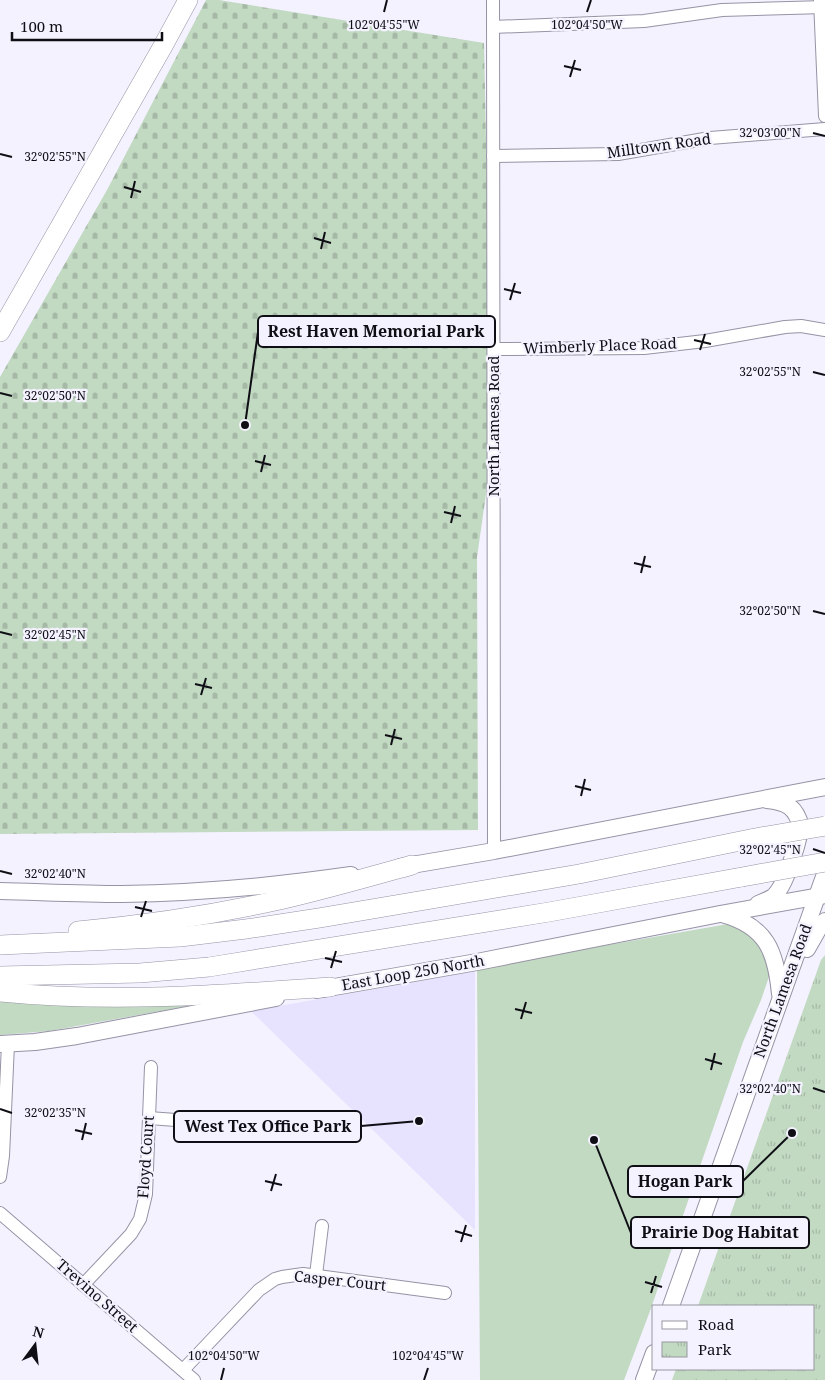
<svg xmlns="http://www.w3.org/2000/svg" width="825" height="1380" font-family="'Noto Serif',serif">
<style>
.built{fill:#e7e2fe}
.grass{fill:#c2d9c2}
.cemetery{fill:url(#cemetery-stones)}
.park{fill:url(#park-tufts)}
.lines{fill:none;stroke-linecap:round;stroke-linejoin:round}
.minor-casing{stroke:#9693a5;stroke-width:14}
.major-casing{stroke:#9693a5;stroke-width:18}
.highway-casing{stroke:#9693a5;stroke-width:20}
.minor{stroke:#fff;stroke-width:12}
.major{stroke:#fff;stroke-width:16}
.highway{stroke:#fff;stroke-width:19}
.highway-bridge-casing{stroke:#9693a5;stroke-width:20;stroke-linecap:butt}
.highway-bridge{stroke:#fff;stroke-width:19}
.ticks{fill:none;stroke:#0f0e15;stroke-width:2}
.labels{text-anchor:middle;stroke-width:4.5;stroke-linejoin:round;paint-order:stroke}
.street-label{font-size:15px;fill:#0f0e15;stroke:#f3f2fe}
.ticks-label{font-size:12px;text-anchor:middle;fill:#0f0e15;stroke:#f3f2fe;stroke-width:4.5;stroke-linejoin:round;paint-order:stroke}
.leader{fill:none;stroke:#0f0e15;stroke-width:2}
.callout-dot{fill:#0f0e15;stroke:#f3f2fe;stroke-width:2}
.callout{fill:#f3f2fe;stroke:#0f0e15;stroke-width:2}
.callout-label{font-size:16px;text-anchor:middle;font-weight:bold;fill:#0f0e15}
</style>
<defs>
<pattern id="cemetery-stones" width="16" height="16" patternUnits="userSpaceOnUse" patternTransform="scale(1.25)"><rect width="16" height="16" fill="#c2d9c2"/><path d="M2 7V4a2 2 0 0 1 4 0v3zM10 15v-3a2 2 0 0 1 4 0v3z" fill="#a6b9a6"/></pattern>
<pattern id="park-tufts" width="24" height="20" patternUnits="userSpaceOnUse" patternTransform="scale(1.25)"><rect width="24" height="20" fill="#c2d9c2"/><path d="M3 7l-1-3M5 7V3M7 7l1-3M15 17l-1-3M17 17v-4M19 17l1-3" fill="none" stroke="#a6b9a6"/></pattern>
</defs>
<rect width="100%" height="100%" fill="#f3f2fe"/>
<polygon class="built" points="475,971 475,1230 251,1011"/>
<g class="grass">
<polygon points="728,924 742,929 765,949 771,971 761,1000 743,1042 650,1311 624,1380 480,1380 477,968"/>
<polygon points="0,1001 71,1006 200,1004 49,1031 0,1035"/>
</g>
<polygon class="cemetery" points="206,0 219,0 484,43 490,335 489,473 477,557 478,830 0,834 0,377 107,190"/>
<polygon class="park" points="825,955 825,1380 672,1380 676,1369 814,1369 814,1306 698,1306 821,960"/>
<g class="lines">
<g class="minor-casing">
<g id="minor">
<polyline points="493,0 494,851"/>
<polyline points="820,0 825,116"/>
<polyline points="493,27 644,21 722,10 825,7"/>
<polyline points="493,156 618,154 710,138 825,129"/>
<polyline points="494,349 644,348 705,341 785,327 801,326 825,330"/>
<polyline points="149,1118 189,1121"/>
<polyline points="0,1177 3,1156 8,1044"/>
<polyline points="0,1213 194,1380"/>
<polyline points="316,1275 322,1226"/>
<polyline points="83,1285 131,1234 140,1219 146,1194 151,1067"/>
<polyline points="183,1370 259,1290 275,1279 282,1277 303,1274 445,1293"/>
</g>
</g>
<g class="major-casing">
<g id="major">
<polyline points="400,867 494,851 825,787"/>
<path d="M0,891C41,892 81,894 122,894C199,893 275,886 351,875"/>
<path d="M758,904C763,902 768,900 773,897C786,886 797,845 801,827C796,807 787,802 767,800"/>
<path d="M722,914C767,926 776,952 780,994"/>
<polyline points="807,949 820,926 825,921"/>
<polyline points="317,990 477,962 720,914 825,895"/>
<polyline points="0,1044 35,1042 77,1036 276,998"/>
<polyline points="671,1306 825,874"/>
<polyline points="644,1380 654,1353"/>
</g>
</g>
<g class="highway-casing">
<g id="highway">
<polyline points="0,332 163,46 188,0"/>
<path d="M78,931C145,925 217,914 284,899C327,889 369,877 412,865"/>
<polyline points="0,945 180,937 246,929 319,918 579,874 755,838"/>
<polyline points="0,976 140,973 209,967 549,912 742,877"/>
<path d="M0,992C110,1003 220,995 330,987"/>
</g>
</g>
<use href="#minor" class="minor"/>
<use href="#major" class="major"/>
<use href="#highway" class="highway"/>
<g class="highway-bridge-casing">
<g id="highway-bridge">
<polyline points="755,838 825,826"/>
<polyline points="742,877 825,862"/>
</g>
</g>
<use href="#highway-bridge" class="highway-bridge"/>
</g>
<path class="ticks" d="M384,12L387,0M587,12L591,0M564,66L581,70M570,77L575,60M813,133L825,136M0,154L12,157M124,187L141,192M131,198L135,181M314,238L331,243M321,249L325,232M504,289L521,293M510,300L515,283M694,340L711,344M700,350L705,334M813,372L825,375M0,393L12,396M255,461L271,465M261,472L265,455M444,512L461,516M451,523L455,506M634,563L651,567M641,573L645,556M813,611L825,614M0,632L12,635M195,684L212,688M201,695L206,678M385,735L402,739M391,745L395,729M575,786L591,790M581,796L585,779M813,849L825,853M0,871L12,874M135,907L152,911M141,917L146,901M325,958L342,962M331,968L336,951M515,1009L532,1013M521,1019L526,1002M705,1059L722,1064M711,1070L715,1053M813,1088L825,1092M0,1109L12,1113M75,1130L92,1134M82,1140L86,1123M265,1181L282,1185M271,1191L276,1174M455,1231L472,1236M461,1242L466,1225M645,1282L662,1287M651,1293L656,1276M221,1380L224,1368M424,1380L428,1368"/>
<g class="labels">
<g class="street-label">
<text transform="translate(659 146) rotate(-8)" y="5">Milltown Road</text>
<text transform="translate(600 346) rotate(-2)" y="5">Wimberly Place Road</text>
<text transform="translate(494 426) rotate(-90)" y="5">North Lamesa Road</text>
<text transform="translate(413 973) rotate(-10)" y="5">East Loop 250 North</text>
<text transform="translate(783 991) rotate(-70)" y="5">North Lamesa Road</text>
<text transform="translate(146 1157) rotate(-86)" y="5">Floyd Court</text>
<text transform="translate(340 1281) rotate(6)" y="5">Casper Court</text>
<text transform="translate(97 1296) rotate(41)" y="5">Trevino Street</text>
</g>
</g>
<g class="ticks-label">
<text x="384" y="29">102°04'55"W</text>
<text x="587" y="29">102°04'50"W</text>
<text x="770" y="137">32°03'00"N</text>
<text x="55" y="161">32°02'55"N</text>
<text x="770" y="376">32°02'55"N</text>
<text x="55" y="400">32°02'50"N</text>
<text x="770" y="615">32°02'50"N</text>
<text x="55" y="639">32°02'45"N</text>
<text x="770" y="854">32°02'45"N</text>
<text x="55" y="878">32°02'40"N</text>
<text x="770" y="1093">32°02'40"N</text>
<text x="55" y="1117">32°02'35"N</text>
<text x="224" y="1360">102°04'50"W</text>
<text x="428" y="1360">102°04'45"W</text>
</g>
<path class="leader" d="M245 425L258 332M419 1121L361 1126M792 1133L743 1181M594 1140L631 1233"/>
<g class="callout-dot">
<circle cx="245" cy="425" r="5"/>
<circle cx="419" cy="1121" r="5"/>
<circle cx="792" cy="1133" r="5"/>
<circle cx="594" cy="1140" r="5"/>
</g>
<g class="callout">
<rect x="258" y="316" width="237" height="31" rx="5"/>
<rect x="174" y="1111" width="187" height="31" rx="5"/>
<rect x="628" y="1166" width="115" height="31" rx="5"/>
<rect x="631" y="1217" width="178" height="31" rx="5"/>
</g>
<g class="callout-label">
<text x="376" y="337">Rest Haven Memorial Park</text>
<text x="268" y="1132">West Tex Office Park</text>
<text x="685" y="1187">Hogan Park</text>
<text x="720" y="1238">Prairie Dog Habitat</text>
</g>
<rect x="652" y="1305" width="162" height="65" fill="#f3f2fe" stroke="#9897a1"/>
<rect x="662" y="1321" width="25" height="8" fill="#ffffff" stroke="#9897a1"/>
<text x="698" y="1330" font-size="15" fill="#0f0e15">Road</text>
<rect x="662" y="1342" width="25" height="15" fill="url(#park-tufts)" stroke="#9897a1"/>
<text x="698" y="1355" font-size="15" fill="#0f0e15">Park</text>
<g transform="translate(35 1345) rotate(15)" stroke="#f3f2fe" stroke-width="4" paint-order="stroke">
<path d="M0-4L9 19L0 12L-9 19Z" fill="#0f0e15"/>
<text y="-8" font-size="14" font-weight="bold" text-anchor="middle" fill="#0f0e15">N</text>
</g>
<path d="M12 32v8h150v-8" fill="none" stroke="#0f0e15" stroke-width="2.5"/>
<text x="20" y="32" font-size="15" fill="#0f0e15" stroke="#f3f2fe" stroke-width="4" paint-order="stroke">100 m</text>
</svg>
